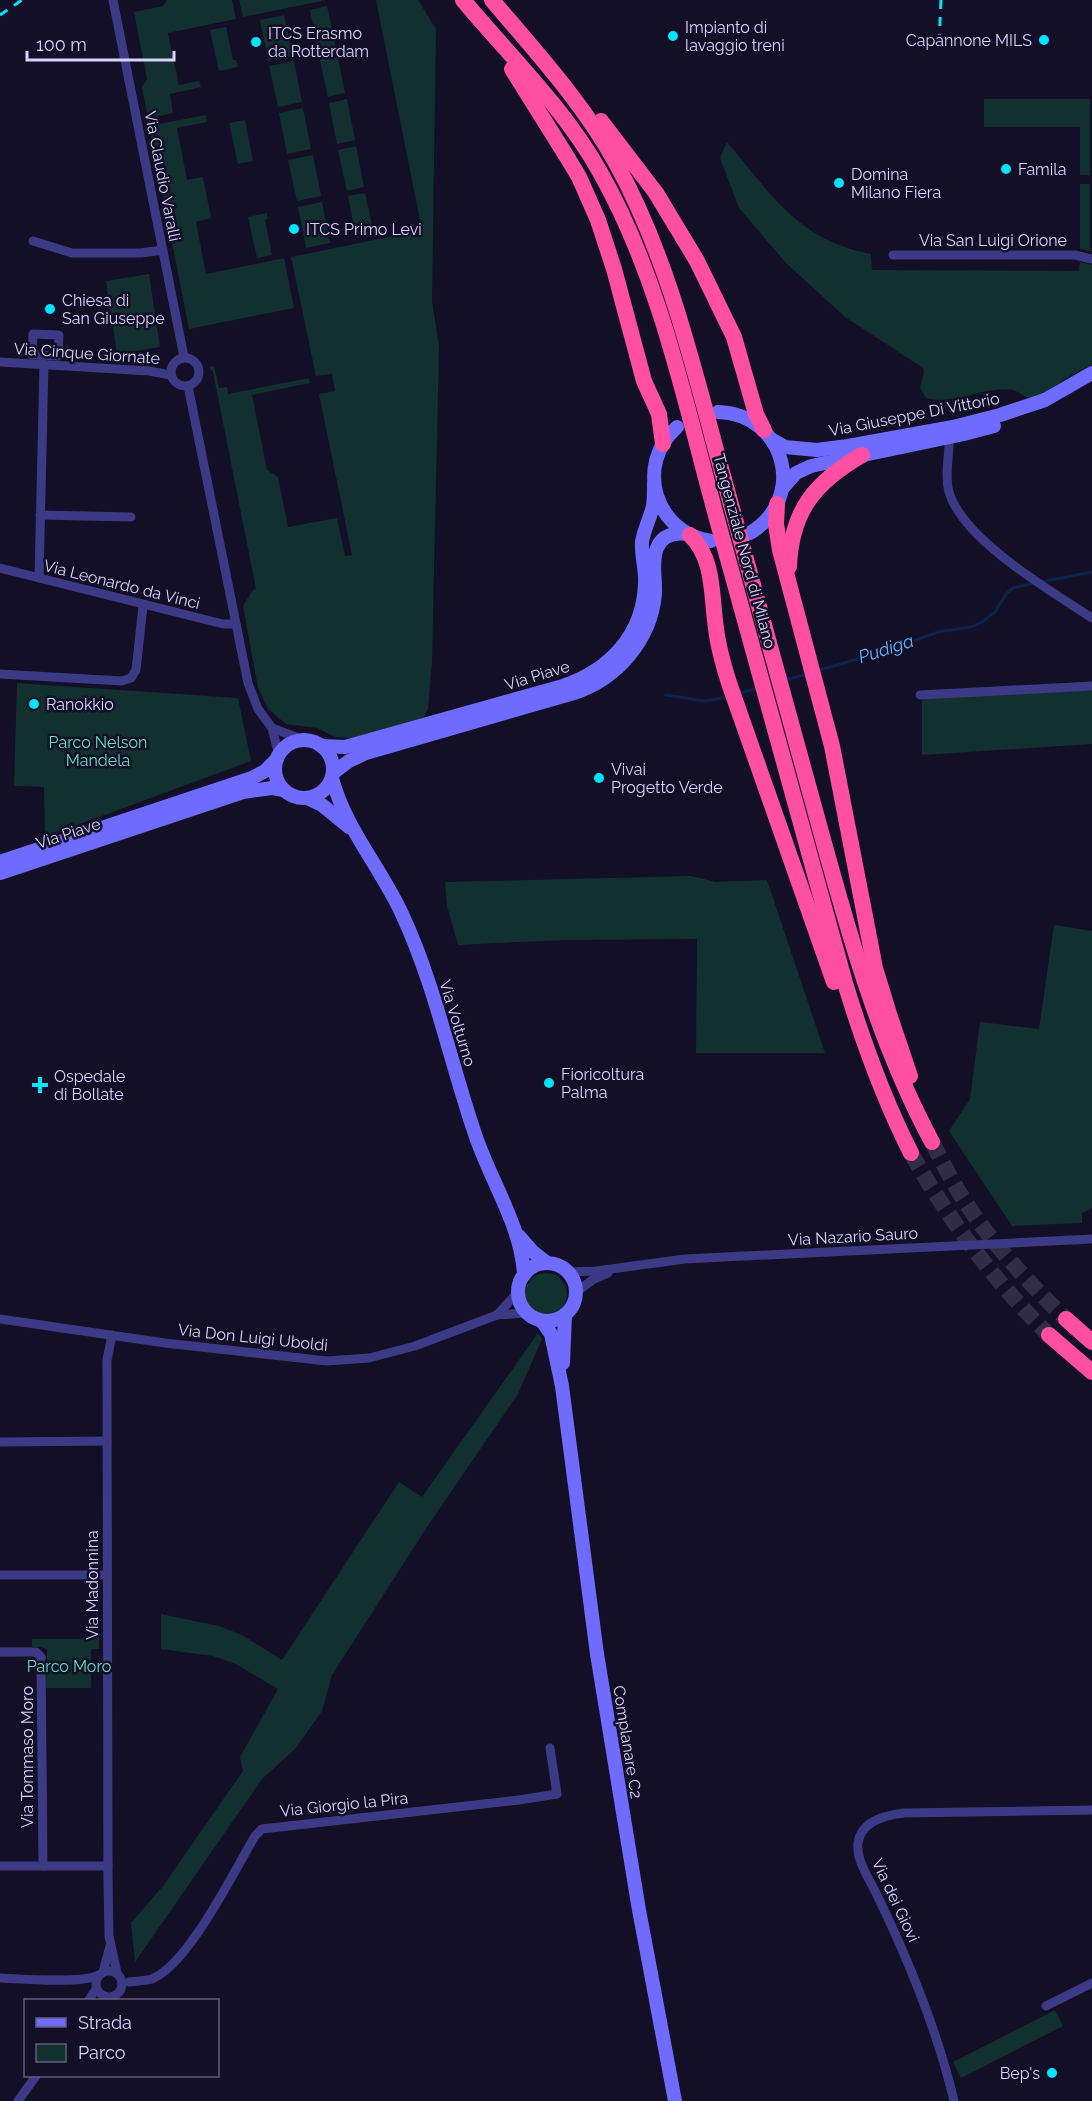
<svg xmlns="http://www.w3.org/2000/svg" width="1092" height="2101" font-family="Raleway,sans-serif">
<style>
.green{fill:#12302f}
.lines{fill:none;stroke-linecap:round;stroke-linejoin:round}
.stream{stroke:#0c2248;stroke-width:3}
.highway-tunnel{stroke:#312d47;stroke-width:16;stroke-dasharray:16 8;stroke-linecap:butt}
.street{stroke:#3d3a85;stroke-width:9}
.secondary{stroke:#6f6bff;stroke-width:14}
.highway{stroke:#ff4fa3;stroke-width:16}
.rail{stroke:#00e5ff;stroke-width:3;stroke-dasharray:9 8;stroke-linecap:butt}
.poi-dot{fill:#00e5ff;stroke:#130f26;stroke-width:2}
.labels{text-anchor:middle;stroke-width:5;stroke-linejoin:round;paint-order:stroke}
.poi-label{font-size:16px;fill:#d9d4ff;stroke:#130f26;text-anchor:start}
.street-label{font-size:16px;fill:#d9d4ff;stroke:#130f26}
.park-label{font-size:16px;fill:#5fe0c0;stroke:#130f26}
.water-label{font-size:18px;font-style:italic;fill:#62b6ff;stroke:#130f26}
</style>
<rect width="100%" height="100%" fill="#130f26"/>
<g class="green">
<polygon points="167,0 232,0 236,19 168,33 179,85 199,81 201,87 170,94 173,113 148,119 142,87 147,79 134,12 163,6"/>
<polygon points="239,0 326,0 243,17"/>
<polygon points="376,0 418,0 436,29 432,301 439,346 432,662 428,709 422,720 350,738 335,737 317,728 286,724 268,709 258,688 243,606 253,590 256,589 213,372 209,367 214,366 219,388 227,387 228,394 309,378 310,383 252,395 267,470 278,477 288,527 337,518 345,556 352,555 319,394 335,391 332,374 316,376 291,257 422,230"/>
<polygon points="327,6 336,47 318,50 310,10"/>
<polygon points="284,15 293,56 268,61 260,20"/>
<polygon points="226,27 233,60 236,60 238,67 219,71 210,30"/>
<polygon points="337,53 345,93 328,97 319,56"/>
<polygon points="294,61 302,102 278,107 269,66"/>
<polygon points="347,99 355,140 337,144 329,103"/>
<polygon points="984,99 1090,99 1090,175 1080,175 1080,127 984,127"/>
<polygon points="303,108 311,149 287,154 279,113"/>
<polygon points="206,115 207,122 177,128 187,180 203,177 211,218 196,222 206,274 284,258 294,308 189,329 149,126"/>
<polygon points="245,120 253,161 238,164 229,123"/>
<path d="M727,142C772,195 798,240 871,254L872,270L1079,271L1080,262L1092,265V364L1063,380L1047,395L1030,399C1024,396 1019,392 1013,390C986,385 954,406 926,398L920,388L924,372L923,368L845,317L786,263L739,208L720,158Z"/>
<polygon points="356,146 364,187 347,191 338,150"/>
<polygon points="313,155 321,196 297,201 288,160"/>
<polygon points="1080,184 1090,184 1090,248 1092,251 1080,249"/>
<polygon points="365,193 374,234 356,238 348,196"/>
<polygon points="322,202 330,243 306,248 298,207"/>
<polygon points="267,213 268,219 265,220 272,255 257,258 248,217"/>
<polygon points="149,274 160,347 117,354 106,281"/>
<polygon points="17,683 238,698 251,761 45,837 44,787 14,786"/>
<polygon points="1092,690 1092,744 922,755 922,698"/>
<polygon points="691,876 716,882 767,880 825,1053 696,1053 697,939 563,940 458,945 447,906 445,882"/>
<polygon points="1054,925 1092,931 1092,1208 1082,1213 1082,1223 1012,1226 949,1131 970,1099 980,1022 1039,1029"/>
<circle cx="546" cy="1294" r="21"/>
<polygon points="538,1333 542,1339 518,1394 427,1527 332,1675 322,1711 295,1749 262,1779 135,1962 131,1923 163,1886 243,1771 240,1757 278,1689 236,1664 213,1656 161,1649 161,1614 219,1626 242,1635 282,1660 399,1482 422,1497"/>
<polygon points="93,1636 99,1636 99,1649 91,1649 91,1688 46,1688 47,1649 41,1647 32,1647 32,1639 93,1639"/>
<polygon points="1055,2010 1063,2026 961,2078 953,2062"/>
</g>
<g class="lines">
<g class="stream">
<polyline points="1041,582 1092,572"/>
<polyline points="817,671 891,649 938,632 971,627 982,622 995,612 1006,594 1013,588 1035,583"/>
<polyline points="785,680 808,674"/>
<polyline points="739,693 759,688"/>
<polyline points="666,695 705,701 727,697"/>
</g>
<g class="highway-tunnel">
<path d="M932,1142C943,1163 953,1184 966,1203C994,1246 1029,1283 1066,1319"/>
<path d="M911,1153C949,1220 994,1281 1049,1335"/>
</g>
<g class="street">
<polyline points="113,0 184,357"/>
<polyline points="33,241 72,253 141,253 163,250"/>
<polyline points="893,255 1075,255 1092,259"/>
<polygon points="33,334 59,335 58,356 32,355"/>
<circle cx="185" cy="372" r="14"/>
<polyline points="0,362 149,371 171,375"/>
<polyline points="188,386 248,683 258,709 272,728 279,755"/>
<path d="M949,437C950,455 944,474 949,492C963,540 1051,591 1092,618"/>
<polyline points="40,515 131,517"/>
<polyline points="0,568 223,624 236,624"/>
<polyline points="39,578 44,364"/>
<polyline points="0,674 122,681 131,678 136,670 143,606"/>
<polyline points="920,695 1092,686"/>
<polyline points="272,728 304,740"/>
<polyline points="568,1272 596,1271 685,1259 1092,1239"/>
<polyline points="576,1292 594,1279 608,1273"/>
<polyline points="497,1315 519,1291"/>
<polyline points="0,1319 165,1343 327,1361 369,1358 415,1346 497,1315 527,1313"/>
<polyline points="112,1335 107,1360 108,1878 109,1936 117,1973"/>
<polyline points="0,1442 107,1441"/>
<polyline points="0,1575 107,1575"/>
<polyline points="0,1652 36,1652 41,1657 43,1866"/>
<polyline points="0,1866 108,1866"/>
<circle cx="109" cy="1984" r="13"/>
<polyline points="103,1972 110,1946"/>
<path d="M0,1978C21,1979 83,1984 99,1975"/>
<path d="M129,1982C136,1981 145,1981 152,1979C189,1964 234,1871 255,1836L262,1829L519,1800L557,1794L550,1748"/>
<polyline points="89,2000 96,1989"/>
<polyline points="1046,2006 1092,1983"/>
<polyline points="18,2101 36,2076"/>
<path d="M954,2101C937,2029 909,1961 877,1895C870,1880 856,1861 858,1843C861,1821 886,1815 904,1813L1092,1810"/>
</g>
<g class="secondary">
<path d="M718,412C785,414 808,498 750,533"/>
<path d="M677,427C634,465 655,533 711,541"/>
<polyline points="771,439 785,447 817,450 848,446 953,427 1000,415 1045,400 1092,373"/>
<polyline points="782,489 796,473 811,466 964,434 994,426"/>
<circle cx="304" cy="769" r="29"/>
<path d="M321,746L345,747L563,686C610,670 643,635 645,584C646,570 641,556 642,542C644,529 650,519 653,506C654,499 654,491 654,483"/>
<path d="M333,773L349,761L366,753L574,693C617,679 651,640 655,594C656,579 651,562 657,548C662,535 675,532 688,534"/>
<path d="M332,778C345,828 381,868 402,914C435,985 450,1061 475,1134C490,1180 522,1227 524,1275"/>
<polyline points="307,798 322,805 349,827"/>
<polyline points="0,862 252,778 265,771 277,759"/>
<polyline points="0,873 243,792 272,788 284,790"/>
<polyline points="519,1236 533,1252 547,1263"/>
<circle cx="547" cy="1292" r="29"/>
<polyline points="542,1321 551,1334 562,1386 597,1654 639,1910 675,2101"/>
<polyline points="563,1363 565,1315"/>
</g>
<g class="highway">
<path d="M463,0C510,56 564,108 600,172C659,276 684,398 715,512C758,669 801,826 845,983C863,1042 883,1098 911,1153"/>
<path d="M492,0C536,52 583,103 616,163C665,252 690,353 716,450C748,568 781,685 813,803C845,919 875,1036 932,1142"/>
<polyline points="512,69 567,157 579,177 598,220 614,269 644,381 659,414 663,444"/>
<polyline points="601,121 656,193 697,261 734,337 756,414 764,430"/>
<polyline points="777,504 776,524 780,550 832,746 875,968 890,1017 910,1076"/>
<path d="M690,535C715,559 711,596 716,628C718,646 723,664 729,683L834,982"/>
<path d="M789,567C791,511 815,482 862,455"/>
<polyline points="1066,1319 1092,1342"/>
<polyline points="1049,1335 1092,1372"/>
</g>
<g class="rail">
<polyline points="0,15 22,0"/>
<polyline points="939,43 941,0"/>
</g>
</g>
<g class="poi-dot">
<circle cx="673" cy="36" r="6"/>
<circle cx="1044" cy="40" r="6"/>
<circle cx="256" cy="42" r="6"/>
<circle cx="1006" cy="169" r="6"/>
<circle cx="839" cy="183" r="6"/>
<circle cx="294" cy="229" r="6"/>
<circle cx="50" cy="309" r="6"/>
<circle cx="34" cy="704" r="6"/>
<circle cx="599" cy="778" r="6"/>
<circle cx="549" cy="1083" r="6"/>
<path d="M37 1076h6v6h6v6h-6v6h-6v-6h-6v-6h6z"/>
<circle cx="1052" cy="2073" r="6"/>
</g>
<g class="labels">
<g class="poi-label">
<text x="685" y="33">Impianto di<tspan x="685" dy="18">lavaggio treni</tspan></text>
<text x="268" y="39">ITCS Erasmo<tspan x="268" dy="18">da Rotterdam</tspan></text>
<text x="1032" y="46" text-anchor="end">Capannone MILS</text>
<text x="1018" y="175">Famila</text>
<text x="851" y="180">Domina<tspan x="851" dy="18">Milano Fiera</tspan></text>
<text x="306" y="235">ITCS Primo Levi</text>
<text x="62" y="306">Chiesa di<tspan x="62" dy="18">San Giuseppe</tspan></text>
<text x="46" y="710">Ranokkio</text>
<text x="611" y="775">Vivai<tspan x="611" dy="18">Progetto Verde</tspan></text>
<text x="561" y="1080">Fioricoltura<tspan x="561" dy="18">Palma</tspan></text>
<text x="54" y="1082">Ospedale<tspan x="54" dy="18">di Bollate</tspan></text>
<text x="1040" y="2079" text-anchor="end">Bep's</text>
</g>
<g class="street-label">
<text transform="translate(163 176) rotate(79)" y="6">Via Claudio Varalli</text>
<text x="993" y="246">Via San Luigi Orione</text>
<text transform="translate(87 353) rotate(4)" y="6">Via Cinque Giornate</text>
<text transform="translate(914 414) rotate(-11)" y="6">Via Giuseppe Di Vittorio</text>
<text transform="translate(745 551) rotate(75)" y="6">Tangenziale Nord di Milano</text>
<text transform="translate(122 584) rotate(14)" y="6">Via Leonardo da Vinci</text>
<text transform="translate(537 675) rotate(-17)" y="6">Via Piave</text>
<text transform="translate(68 833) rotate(-18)" y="6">Via Piave</text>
<text transform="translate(458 1023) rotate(73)" y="6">Via Volturno</text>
<text transform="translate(853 1236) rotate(-3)" y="6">Via Nazario Sauro</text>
<text transform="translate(253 1337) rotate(6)" y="6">Via Don Luigi Uboldi</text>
<text transform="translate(92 1585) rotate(-90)" y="6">Via Madonnina</text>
<text transform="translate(628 1742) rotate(81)" y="6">Complanare C2</text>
<text transform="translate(27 1757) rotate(-90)" y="6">Via Tommaso Moro</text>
<text transform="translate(344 1804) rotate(-6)" y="6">Via Giorgio la Pira</text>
<text transform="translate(896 1900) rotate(65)" y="6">Via dei Giovi</text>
</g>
<g class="park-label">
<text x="98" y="748">Parco Nelson<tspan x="98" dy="18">Mandela</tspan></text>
<text x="69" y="1672">Parco Moro</text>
</g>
<g class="water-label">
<text transform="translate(886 649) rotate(-18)" y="6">Pudiga</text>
</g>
</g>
<rect x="24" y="1999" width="195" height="78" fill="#130f26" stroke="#625e7d" stroke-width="1.5"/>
<rect x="36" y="2018" width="30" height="9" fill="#6f6bff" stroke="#625e7d" stroke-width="1.5"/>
<text x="78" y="2029" font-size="18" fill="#d9d4ff">Strada</text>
<rect x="36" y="2044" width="30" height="18" fill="#12302f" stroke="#625e7d" stroke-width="1.5"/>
<text x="78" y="2059" font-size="18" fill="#d9d4ff">Parco</text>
<path d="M27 51v9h147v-9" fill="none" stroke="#d9d4ff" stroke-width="3"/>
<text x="36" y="51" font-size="18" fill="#d9d4ff" stroke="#130f26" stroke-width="4.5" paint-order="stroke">100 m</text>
</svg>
